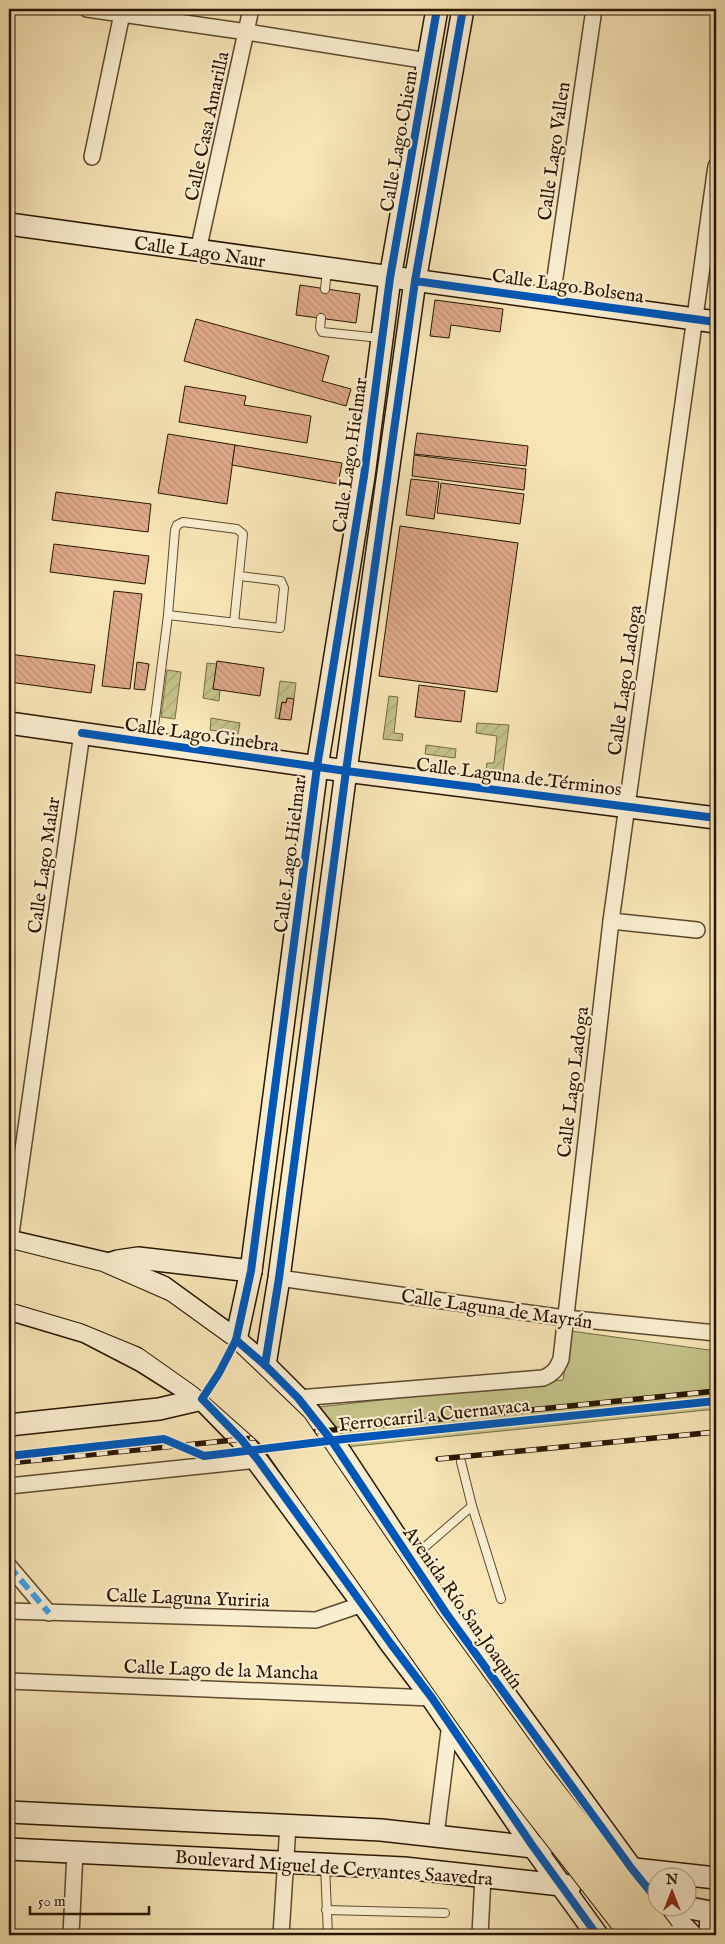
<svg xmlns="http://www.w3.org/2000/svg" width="725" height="1944" font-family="'IM FELL English',serif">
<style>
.park{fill:#c4c289;stroke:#766c44}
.garden{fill:url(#garden-furrows);stroke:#766c44}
.building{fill:url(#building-back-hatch);stroke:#291500}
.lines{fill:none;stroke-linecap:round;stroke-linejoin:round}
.lane-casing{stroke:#5c492e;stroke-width:10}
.street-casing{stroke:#5c492e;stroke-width:18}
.secondary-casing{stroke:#291500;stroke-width:24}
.lane{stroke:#faeed0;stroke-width:8}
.street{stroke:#faeed0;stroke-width:15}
.secondary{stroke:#faeed0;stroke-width:21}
.rail-casing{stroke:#291500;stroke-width:5.5}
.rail{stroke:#faeed0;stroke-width:4;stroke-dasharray:11;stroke-linecap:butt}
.highway-bridge-casing{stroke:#291500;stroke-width:30;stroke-linecap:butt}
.highway-bridge{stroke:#f7e5b6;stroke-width:28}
.quiet{stroke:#3ea2e9;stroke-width:6;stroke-dasharray:12 6;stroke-linecap:butt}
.cycleway-casing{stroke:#faeed0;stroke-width:11}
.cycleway{stroke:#0057b8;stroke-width:8}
.labels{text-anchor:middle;stroke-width:4.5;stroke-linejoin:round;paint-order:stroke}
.street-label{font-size:19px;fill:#291500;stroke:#faeed0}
</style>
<defs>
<pattern id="garden-furrows" width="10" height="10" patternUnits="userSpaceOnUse" patternTransform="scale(1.25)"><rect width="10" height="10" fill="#c4c289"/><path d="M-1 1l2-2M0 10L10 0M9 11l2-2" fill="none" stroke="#a8a674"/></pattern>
<pattern id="building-back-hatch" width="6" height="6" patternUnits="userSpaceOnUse" patternTransform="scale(1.25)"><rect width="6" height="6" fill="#dfaa8a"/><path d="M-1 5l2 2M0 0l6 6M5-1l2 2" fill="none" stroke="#bf9175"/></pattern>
</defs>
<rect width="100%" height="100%" fill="#f7e5b6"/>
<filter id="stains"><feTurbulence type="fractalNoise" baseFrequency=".004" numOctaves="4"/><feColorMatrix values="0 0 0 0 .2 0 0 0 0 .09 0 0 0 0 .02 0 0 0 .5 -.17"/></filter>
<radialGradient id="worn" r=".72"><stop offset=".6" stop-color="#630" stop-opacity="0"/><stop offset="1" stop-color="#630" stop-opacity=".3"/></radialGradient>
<polygon class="park" points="571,1331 716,1351 716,1409 345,1447 318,1407 563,1380"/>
<g class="garden">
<polygon points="207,663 217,664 213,689 220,690 219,701 203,698"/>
<polygon points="167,670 181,672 175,719 161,717"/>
<polygon points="280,681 296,683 294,699 286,703 282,702 279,719 275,718"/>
<polygon points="389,696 398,697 394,733 403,734 402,741 383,739"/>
<polygon points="211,718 240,723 238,734 210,730"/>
<polygon points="477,723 509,725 503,772 486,770 487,763 494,763 497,736 476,733"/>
<polygon points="426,745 456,749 455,758 425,754"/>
</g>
<g class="building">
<polygon points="300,285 360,294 356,323 296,315"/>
<polygon points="435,300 503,309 500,332 451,325 449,338 430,336"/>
<polygon points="196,319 329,356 322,381 351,389 346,406 184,361"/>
<polygon points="185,386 246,396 244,405 311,416 307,443 179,422"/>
<polygon points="417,433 528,446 526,466 414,454"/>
<polygon points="168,434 235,445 227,504 158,493"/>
<polygon points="235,445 342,463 338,484 232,465"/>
<polygon points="414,455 526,469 524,490 412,476"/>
<polygon points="411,479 439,482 434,519 406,515"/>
<polygon points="441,483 524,494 520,524 437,513"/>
<polygon points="56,492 151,504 148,532 52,520"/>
<polygon points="400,526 518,543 497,692 379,676"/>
<polygon points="54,544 149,556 145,584 50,572"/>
<polygon points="114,591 142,594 130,689 102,686"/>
<polygon points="9,654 95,665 91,693 9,682"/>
<polygon points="217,661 264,668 260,696 213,689"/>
<polygon points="137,662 149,664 145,690 134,689"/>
<polygon points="419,685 465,691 461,722 415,717"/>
<polygon points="287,698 294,699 291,720 279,719 282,702 286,703"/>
</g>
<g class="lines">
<g class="lane-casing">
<g id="lane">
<polyline points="325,289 327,270"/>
<polyline points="321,318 320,328 322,332 380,338"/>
<polyline points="168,615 280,628 284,588 281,581 240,576"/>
<polyline points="152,742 168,615 175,530 177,525 183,522 237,529 243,534 234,623"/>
<polyline points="472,1506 501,1599"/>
<polyline points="412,1558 472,1506 461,1462"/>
<polyline points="325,1866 328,1935"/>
<polyline points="326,1910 445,1913"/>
</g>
</g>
<g class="street-casing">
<g id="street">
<polyline points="87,9 247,32 428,61"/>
<polyline points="92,157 123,9"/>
<polyline points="198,251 251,9"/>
<polyline points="552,298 594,9"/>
<polyline points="611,921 697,930"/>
<polyline points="10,1241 82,733"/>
<polyline points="279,1278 565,1318 716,1333"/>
<path d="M298,1398L543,1378C553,1374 557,1369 561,1359L611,921L716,166"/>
<polyline points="9,1486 258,1460"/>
<polyline points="9,1566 49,1613"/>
<polyline points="9,1611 316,1620 363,1604"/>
<polyline points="9,1681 432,1698"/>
<polyline points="436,1835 450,1723"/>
<polyline points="71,1935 75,1852"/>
<polyline points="281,1935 288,1825"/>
<polyline points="480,1935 483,1876"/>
</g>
</g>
<g class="secondary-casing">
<g id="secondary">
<polyline points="9,224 716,322"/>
<polyline points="9,723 346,771 716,818"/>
<polyline points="9,1241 109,1264 163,1287 236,1340 265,1365 298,1398 335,1444 446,1613 632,1869 658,1901"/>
<polyline points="108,1267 109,1264 118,1261 138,1258 251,1271"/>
<polyline points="9,1309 86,1332 142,1361 202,1399 241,1439 363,1604 391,1644 432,1698 532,1845 597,1935"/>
<polyline points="265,1365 279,1278 346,771 415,281 463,9"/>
<polyline points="202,1399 219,1373 236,1340 251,1271 317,767 364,476 390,278 437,9"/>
<polyline points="9,1425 159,1409 202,1399"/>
<polyline points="9,1812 381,1830 542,1848"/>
<polyline points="9,1849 404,1868 570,1886"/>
<polyline points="625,1868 716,1878"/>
<polyline points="663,1906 691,1935"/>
<polyline points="679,1906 716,1913"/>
<polyline points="710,1935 711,1913"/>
</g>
</g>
<use href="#lane" class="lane"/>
<use href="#street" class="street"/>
<use href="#secondary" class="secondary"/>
<g class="rail-casing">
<g id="rail">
<polyline points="438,1459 716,1432"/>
<polyline points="9,1463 716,1391"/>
</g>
</g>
<use href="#rail" class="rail"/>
<g class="highway-bridge-casing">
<g id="highway-bridge">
<polyline points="9,1263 96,1285 160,1313 221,1357 293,1426 425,1620 535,1772 661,1935"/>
<polyline points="9,1287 87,1310 148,1335 206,1376 270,1433 519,1786 635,1935"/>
</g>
</g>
<use href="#highway-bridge" class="highway-bridge"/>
<polyline class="quiet" points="9,1566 49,1613"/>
<g class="cycleway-casing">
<g id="cycleway">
<polyline points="437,9 390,278 364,476 317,767 251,1271 236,1340 219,1373 202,1399 241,1439 258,1460 391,1644 432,1698 532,1845 597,1935"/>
<polyline points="415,281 716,322"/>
<polyline points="82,733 346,771 716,818"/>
<polyline points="236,1340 265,1365 298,1398 332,1441 446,1613 632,1869 658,1901"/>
<polyline points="265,1365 279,1278 346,771 415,281 463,9"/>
<polyline points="9,1456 164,1439 204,1456 344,1439 716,1401"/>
</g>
</g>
<use href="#cycleway" class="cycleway"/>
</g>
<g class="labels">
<g class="street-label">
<text transform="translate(206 126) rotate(-78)" y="7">Calle Casa Amarilla</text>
<text transform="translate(398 141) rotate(-80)" y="7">Calle Lago Chiem</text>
<text transform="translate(553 151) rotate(-82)" y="7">Calle Lago Vallen</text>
<text transform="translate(200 251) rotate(8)" y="7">Calle Lago Naur</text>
<text transform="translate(568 285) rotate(8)" y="7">Calle Lago Bolsena</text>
<text transform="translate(349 455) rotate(-82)" y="7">Calle Lago Hielmar</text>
<text transform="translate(624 680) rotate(-82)" y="7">Calle Lago Ladoga</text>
<text transform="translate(202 734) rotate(8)" y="7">Calle Lago Ginebra</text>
<text transform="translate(519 776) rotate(7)" y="7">Calle Laguna de Términos</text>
<text transform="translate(289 855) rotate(-83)" y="7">Calle Lago Hielmar</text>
<text transform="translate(43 865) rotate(-82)" y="7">Calle Lago Malar</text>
<text transform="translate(572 1082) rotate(-83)" y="7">Calle Lago Ladoga</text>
<text transform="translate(497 1308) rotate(8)" y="7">Calle Laguna de Mayrán</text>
<text transform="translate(434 1414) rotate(-6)" y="7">Ferrocarril a Cuernavaca</text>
<text transform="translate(188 1597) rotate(2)" y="7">Calle Laguna Yuriria</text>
<text transform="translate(464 1607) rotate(55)" y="7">Avenida Río San Joaquín</text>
<text transform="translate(221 1669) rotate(2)" y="7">Calle Lago de la Mancha</text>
<text transform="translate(334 1867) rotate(4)" y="7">Boulevard Miguel de Cervantes Saavedra</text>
</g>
</g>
<rect width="725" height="1944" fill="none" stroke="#f7e5b6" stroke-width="30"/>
<rect x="10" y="10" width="705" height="1924" fill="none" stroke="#291500" stroke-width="2.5"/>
<rect x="15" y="15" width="695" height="1914" fill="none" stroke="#291500"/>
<g transform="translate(672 1892)"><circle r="24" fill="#faeed0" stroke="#a6977d"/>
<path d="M0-4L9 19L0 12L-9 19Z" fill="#8f2418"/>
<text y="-8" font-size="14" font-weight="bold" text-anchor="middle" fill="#291500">N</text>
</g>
<path d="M30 1906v8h119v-8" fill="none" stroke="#291500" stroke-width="2.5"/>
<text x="38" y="1906" font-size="15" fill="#291500" stroke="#faeed0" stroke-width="4" paint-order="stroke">50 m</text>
<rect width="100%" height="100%" filter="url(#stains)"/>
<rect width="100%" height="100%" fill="url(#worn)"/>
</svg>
